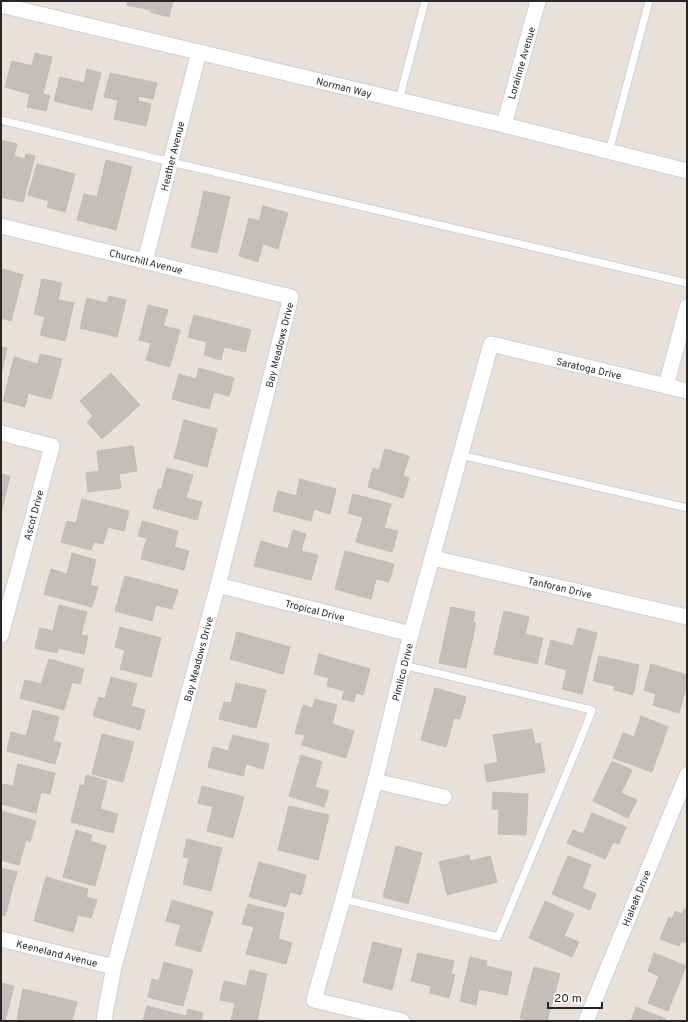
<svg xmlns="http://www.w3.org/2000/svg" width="688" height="1022" font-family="Overpass,sans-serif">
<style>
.building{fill:#c3beb9;stroke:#c2bcb4}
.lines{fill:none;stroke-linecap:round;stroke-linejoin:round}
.service-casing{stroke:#ccd0da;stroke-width:9}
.minor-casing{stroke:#ccd0da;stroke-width:17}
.service{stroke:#fff;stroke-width:7}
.minor{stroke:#fff;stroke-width:15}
.labels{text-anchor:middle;stroke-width:3;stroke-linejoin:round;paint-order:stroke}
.street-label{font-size:10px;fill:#272727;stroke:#fff}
</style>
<rect width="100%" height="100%" fill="#e8e1d9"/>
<g class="building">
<polygon points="128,1 173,1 169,17 150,12 151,10 127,5"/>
<polygon points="35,53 52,57 43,94 50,96 46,111 27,107 30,94 5,87 12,61 32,66"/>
<polygon points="87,69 101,73 92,110 54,101 60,77 84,83"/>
<polygon points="110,73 157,83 153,99 139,96 138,101 151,104 146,126 114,119 118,100 104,97"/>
<polygon points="1,140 17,144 14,156 25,159 26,154 35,156 23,202 1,197"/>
<polygon points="106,160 132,167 116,230 77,220 84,194 97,197"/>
<polygon points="37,164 75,174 65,212 47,207 49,201 28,195"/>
<polygon points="204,191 230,197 217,253 191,247"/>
<polygon points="263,206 288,213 278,249 263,244 258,262 239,256 249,218 259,221"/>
<polygon points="3,269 23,275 11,321 1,318 1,276"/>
<polygon points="42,279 62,283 58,300 74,303 65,341 40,335 45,317 34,314"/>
<polygon points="109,296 126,300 117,337 80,328 87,298 107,303"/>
<polygon points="148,305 168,310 163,326 180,330 170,367 146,360 151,343 139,340"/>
<polygon points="194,315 251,330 245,352 224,347 221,360 204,355 207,342 188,337"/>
<polygon points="1,347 7,348 1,376"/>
<polygon points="40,354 62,359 51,399 28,393 25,407 3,401 14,357 38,364"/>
<polygon points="199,368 234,378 229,396 214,392 209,409 172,399 179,374 196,379"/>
<polygon points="111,373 140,405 102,439 87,422 93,416 80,401"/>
<polygon points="184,420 217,429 207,467 174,458"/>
<polygon points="133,446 137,471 119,474 121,488 88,492 86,473 99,471 97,451"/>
<polygon points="385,449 409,456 403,476 409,478 403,498 368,487 373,468 379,470"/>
<polygon points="167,468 193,475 186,498 202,502 197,520 153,508 158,489 161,490"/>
<polygon points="1,474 10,476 1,513"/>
<polygon points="300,479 336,489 330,514 314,509 311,521 273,511 278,491 296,496"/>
<polygon points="353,494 391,504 384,528 398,531 392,552 356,542 363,517 348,513"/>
<polygon points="82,499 129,511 124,531 108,527 103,544 94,542 91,550 61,542 67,521 76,523"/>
<polygon points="142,521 178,531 174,547 189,551 184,570 141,559 147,538 138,536"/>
<polygon points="293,530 306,534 301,551 318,555 311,580 254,566 261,541 288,549"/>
<polygon points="345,551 394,564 389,582 376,579 371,599 335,589"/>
<polygon points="72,553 96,560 90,585 98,587 92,607 44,594 51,569 67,574"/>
<polygon points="125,576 178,590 172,609 156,605 152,621 115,611"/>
<polygon points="59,605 87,612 81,635 88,636 84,654 58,648 57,653 35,648 40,628 53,631"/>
<polygon points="451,607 475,612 473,622 476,623 466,668 439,663"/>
<polygon points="504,611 529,617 525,634 543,638 537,664 494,654"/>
<polygon points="120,627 161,638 151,677 120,669 125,650 115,647"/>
<polygon points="578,628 597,633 582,694 562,689 567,670 545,664 551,640 573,646"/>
<polygon points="237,632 290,647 283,674 230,659"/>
<polygon points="319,654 370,669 363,695 356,693 354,702 342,699 344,691 327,686 329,678 314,674"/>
<polygon points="599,656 639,665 633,695 614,690 615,686 593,681"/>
<polygon points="49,659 84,669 80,684 72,682 64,710 20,698 25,680 41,684"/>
<polygon points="651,664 687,675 687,684 679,713 653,705 656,694 644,690"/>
<polygon points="111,677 137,684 131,706 145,710 140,730 93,716 99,697 105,699"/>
<polygon points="236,683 266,690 256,728 219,719 224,702 231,703"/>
<polygon points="435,688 466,697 460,719 454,718 446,747 421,740"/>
<polygon points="315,699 337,705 332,724 354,731 346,758 302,745 305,735 295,733 303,705 313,708"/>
<polygon points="33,710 59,717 53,741 61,743 55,764 7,751 11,732 26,736"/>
<polygon points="641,716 668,727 652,772 613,758 623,733 634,737"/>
<polygon points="532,729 535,744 540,743 545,772 487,782 484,765 498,762 493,735"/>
<polygon points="102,734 134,742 123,782 92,774"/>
<polygon points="233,735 269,744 263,769 246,764 243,776 208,767 213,747 228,751"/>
<polygon points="301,755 322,762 315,787 329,791 324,807 289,796"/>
<polygon points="612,761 632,770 621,793 637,800 628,818 593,801"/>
<polygon points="18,764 55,773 50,794 41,792 36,813 1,804 1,784 13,786"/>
<polygon points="86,775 107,781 100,809 118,814 113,833 71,822 80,785 84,786"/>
<polygon points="202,786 244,797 233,838 207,831 213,807 198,803"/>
<polygon points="493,792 528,794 526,835 498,834 499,809 492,809"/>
<polygon points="289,806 329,815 318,860 278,850"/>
<polygon points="1,811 36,821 30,842 26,840 19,865 1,860"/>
<polygon points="592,813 626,827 619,844 613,842 605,859 567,843 573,830 583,834"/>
<polygon points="76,830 92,835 90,841 106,846 95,886 63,877"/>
<polygon points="187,839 222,848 211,891 183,884 189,858 183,857"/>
<polygon points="396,846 422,853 408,904 383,897"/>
<polygon points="469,855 470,861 490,856 497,882 447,895 439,862"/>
<polygon points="568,856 591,865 582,888 596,894 590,910 552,894"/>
<polygon points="259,862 306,875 301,895 290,892 286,907 249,897"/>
<polygon points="1,868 17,872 5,916 1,915"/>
<polygon points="46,877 88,889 86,897 97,900 91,918 78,915 73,932 34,921"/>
<polygon points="172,900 213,912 201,952 175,945 181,925 166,921"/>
<polygon points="545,901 574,914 564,936 579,942 572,957 529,938"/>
<polygon points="248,904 284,913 278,939 292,943 286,964 246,954 254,927 242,924"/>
<polygon points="684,909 687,910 687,943 681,941 679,946 660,939 669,917 672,919 675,911 682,914"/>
<polygon points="373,942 402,949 392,990 363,982"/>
<polygon points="418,953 454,961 451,974 455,975 449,998 430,993 431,986 411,981"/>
<polygon points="654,953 686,966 668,1011 648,1003 659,976 648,971"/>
<polygon points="470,957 487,961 486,966 512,972 507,995 479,989 476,1005 460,1001"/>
<polygon points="164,962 193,970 183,1006 148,997 152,979 159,981"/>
<polygon points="534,967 560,974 547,1021 530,1021 520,1018"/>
<polygon points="250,970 267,974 257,1021 231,1021 235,1003 220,1000 224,981 246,986"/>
<polygon points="1,983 14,986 5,1021 1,1021"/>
<polygon points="23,989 77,1002 72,1021 25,1021 17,1019"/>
<polygon points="147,1006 186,1016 188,1009 203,1013 201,1021 143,1021"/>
<polygon points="636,1007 666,1019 665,1021 631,1021"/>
</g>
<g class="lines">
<g class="service-casing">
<g id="service">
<polyline points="399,100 425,1"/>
<polyline points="1,120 171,162 687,283"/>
<polyline points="609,152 649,1"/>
<polyline points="461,455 687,508"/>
<polyline points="343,899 498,937 582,736 592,710 403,665"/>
</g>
</g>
<g class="minor-casing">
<g id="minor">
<polyline points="1,5 504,125 687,171"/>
<polyline points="504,125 538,1"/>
<polyline points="1,226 291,297 218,585 114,967 106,1008 104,1021"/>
<polyline points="145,261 199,52"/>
<polyline points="666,386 687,307"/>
<polyline points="1,433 52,446 1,635"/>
<polyline points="433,558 687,617"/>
<polyline points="218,585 411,634"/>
<polyline points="375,781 444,797"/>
<polyline points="1,939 114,967"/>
<polyline points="402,1021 314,1000 343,899 375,781 411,634 491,344 687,391"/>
<polyline points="586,1021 687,775"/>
</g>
</g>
<use href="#service" class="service"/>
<use href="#minor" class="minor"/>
</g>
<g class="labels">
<g class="street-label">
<text transform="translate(521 63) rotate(-74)" y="4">Lorainne Avenue</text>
<text transform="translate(344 87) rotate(14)" y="4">Norman Way</text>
<text transform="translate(172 156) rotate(-76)" y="4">Heather Avenue</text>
<text transform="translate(146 261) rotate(14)" y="4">Churchill Avenue</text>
<text transform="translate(279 345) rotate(-76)" y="4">Bay Meadows Drive</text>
<text transform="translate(589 368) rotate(13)" y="4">Saratoga Drive</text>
<text transform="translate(33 515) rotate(-75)" y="4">Ascot Drive</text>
<text transform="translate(560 587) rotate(13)" y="4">Tanforan Drive</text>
<text transform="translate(315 610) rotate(14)" y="4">Tropical Drive</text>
<text transform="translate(198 659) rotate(-75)" y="4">Bay Meadows Drive</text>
<text transform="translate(402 672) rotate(-76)" y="4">Pimlico Drive</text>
<text transform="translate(636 898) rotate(-68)" y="4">Hialeah Drive</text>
<text transform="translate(57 953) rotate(14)" y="4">Keeneland Avenue</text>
</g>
</g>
<rect width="688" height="1022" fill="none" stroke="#272727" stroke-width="4"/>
<path d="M548 1002v6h54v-6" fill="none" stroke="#272727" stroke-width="2"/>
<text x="554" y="1002" font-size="12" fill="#272727" stroke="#ffffff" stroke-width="3" paint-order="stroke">20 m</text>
</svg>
